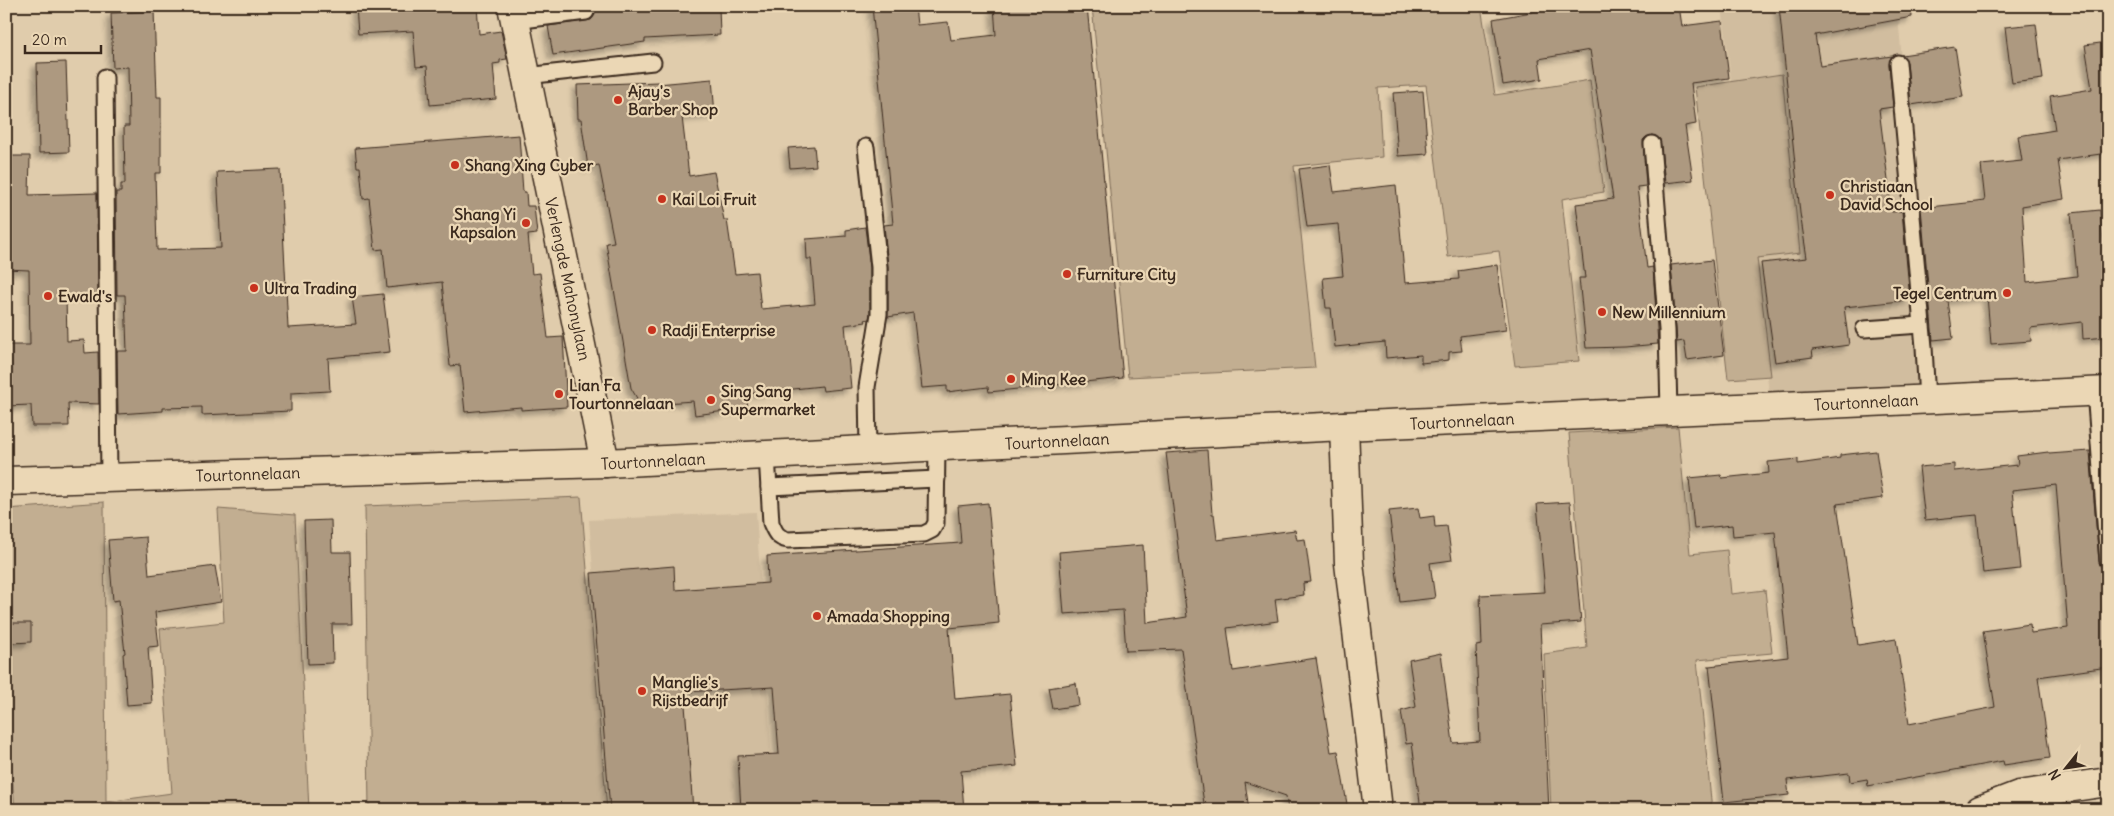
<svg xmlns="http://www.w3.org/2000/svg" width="2114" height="816" font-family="Delius,sans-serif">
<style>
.built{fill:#d1bd9f}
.green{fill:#c2ae91;stroke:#7e6c58}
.building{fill:#ad9980;stroke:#3b2a1e;filter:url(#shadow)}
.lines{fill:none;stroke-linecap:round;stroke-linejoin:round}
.service-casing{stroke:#3b2a1e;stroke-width:19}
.minor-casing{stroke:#3b2a1e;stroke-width:31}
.tertiary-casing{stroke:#3b2a1e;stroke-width:31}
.service{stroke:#ebd7b5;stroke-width:15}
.minor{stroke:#ebd7b5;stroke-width:28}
.tertiary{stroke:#ebd7b5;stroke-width:28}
.poi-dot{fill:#c8321e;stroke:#ebd7b5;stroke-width:2}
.labels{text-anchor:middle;stroke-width:4.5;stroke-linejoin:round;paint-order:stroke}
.poi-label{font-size:16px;font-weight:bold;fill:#3b2a1e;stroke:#ebd7b5;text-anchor:start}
.street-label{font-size:16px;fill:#3b2a1e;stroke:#ebd7b5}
</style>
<defs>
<filter id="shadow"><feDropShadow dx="-4.5" dy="4.5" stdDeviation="2.5" flood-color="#0004"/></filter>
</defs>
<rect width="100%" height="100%" fill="#e0ccac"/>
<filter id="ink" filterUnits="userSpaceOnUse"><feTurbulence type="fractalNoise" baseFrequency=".02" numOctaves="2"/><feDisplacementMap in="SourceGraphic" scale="10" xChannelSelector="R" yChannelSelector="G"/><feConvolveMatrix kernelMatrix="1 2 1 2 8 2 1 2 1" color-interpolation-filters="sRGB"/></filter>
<g filter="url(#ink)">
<g class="built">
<polygon points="1722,6 1897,6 1932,383 1769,392"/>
<polygon points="756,512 775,810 612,810 589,520"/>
</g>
<g class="green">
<polygon points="1092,6 1481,6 1495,95 1590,80 1604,192 1562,199 1579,361 1515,366 1499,251 1448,257 1426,85 1378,88 1382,157 1294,166 1315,368 1128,377"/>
<polygon points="1782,74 1800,253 1757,258 1771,376 1728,379 1695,87"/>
<polygon points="1678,427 1690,554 1727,550 1731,594 1765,590 1772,653 1697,660 1712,810 1551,810 1544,654 1587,648 1569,433"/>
<polygon points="581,497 607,810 369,810 365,506"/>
<polygon points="104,502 106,802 172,793 160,629 224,622 218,509 295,515 309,810 15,810 6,704 6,509"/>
</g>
<g class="building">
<polygon points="356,6 477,6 479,34 501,31 507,59 500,60 500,63 493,64 496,99 430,105 427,66 416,67 413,31 358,34"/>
<polygon points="593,6 719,6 720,35 645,39 645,42 553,55 548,26 591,20 595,15"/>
<polygon points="872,6 915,6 917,25 948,22 951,40 996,35 994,6 1087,6 1123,378 989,392 988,387 947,392 947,386 922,388 913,313 888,317 888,267 884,225 893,224"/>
<polygon points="1564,6 1679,6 1682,26 1722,21 1729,78 1691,83 1696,124 1685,126 1693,180 1665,183 1660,139 1652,135 1646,137 1643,140 1646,186 1637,187 1647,268 1653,267 1658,344 1625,347 1586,348 1579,278 1585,278 1576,204 1613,199 1590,50 1539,59 1542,79 1503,85 1493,19"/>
<polygon points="1779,6 1911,6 1912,17 1815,35 1820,66 1892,56 1889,64 1893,107 1879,109 1892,212 1902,211 1910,300 1844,307 1849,345 1812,350 1813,357 1775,362 1761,263 1807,258 1800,213"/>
<polygon points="154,11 157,97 161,97 161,173 155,173 157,250 221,248 217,172 280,169 288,328 356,324 352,297 383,294 390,352 328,358 330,391 291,393 291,411 202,415 202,407 163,408 163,411 118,414 117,351 127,351 125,295 117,295 116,192 121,192 121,184 125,184 124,126 129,126 128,67 113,68 111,13"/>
<polygon points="2036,24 2043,79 2012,83 2005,27"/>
<polygon points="2108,42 2108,153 2058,160 2064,199 2022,206 2027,282 2077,276 2071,213 2100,210 2108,294 2108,337 2083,339 2082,322 2030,328 2031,341 1991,344 1987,296 1948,301 1953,338 1933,340 1921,208 1985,201 1981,165 2022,161 2018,136 2055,130 2050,96 2092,89 2085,45"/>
<polygon points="1955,47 1963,97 1911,105 1907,62 1902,55"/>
<polygon points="66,62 69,152 39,153 37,63"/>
<polygon points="712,79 715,114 682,117 689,176 714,172 724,220 727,220 735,274 757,272 761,309 815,304 811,259 807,259 806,239 846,236 846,230 865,227 870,268 870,313 869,319 865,320 866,322 845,325 851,388 823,391 822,386 746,394 748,408 695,415 693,401 652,404 638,400 631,388 606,243 614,242 599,165 588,167 581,119 578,119 577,85 658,82 658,84"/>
<polygon points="1423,91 1428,154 1398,156 1393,93"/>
<polygon points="519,135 523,192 526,192 527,206 534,206 537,234 528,235 532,274 540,273 548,338 563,337 567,407 521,410 521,407 465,412 460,365 450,366 442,282 387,288 383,249 375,250 369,198 363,199 360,167 357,167 355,148"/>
<polygon points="814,146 816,166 790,168 788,148"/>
<polygon points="6,156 30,156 29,195 97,193 98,295 66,296 67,341 84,340 85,353 98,352 99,404 68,403 69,426 32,426 31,405 6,406 6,345 30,345 29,270 6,269"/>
<polygon points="1330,165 1334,192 1396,185 1405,283 1459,279 1458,271 1497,265 1506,330 1460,336 1462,351 1449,352 1449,360 1421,363 1421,355 1386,358 1385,342 1335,347 1331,308 1326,308 1323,278 1343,276 1338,224 1307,227 1299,169"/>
<polygon points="1712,260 1724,355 1687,360 1684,341 1677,342 1671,265"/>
<polygon points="1207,450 1212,514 1214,514 1217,540 1295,530 1297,540 1305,539 1311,582 1303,583 1304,595 1275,599 1278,621 1227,628 1233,671 1316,658 1331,752 1338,751 1348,810 1288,810 1286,796 1245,782 1249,810 1205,810 1181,649 1126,651 1123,610 1064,614 1059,552 1143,545 1147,623 1187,617 1166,453"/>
<polygon points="1876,451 1883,498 1837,504 1858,645 1896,639 1909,724 1995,707 1983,631 2030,624 2031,633 2068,628 2056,485 2012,490 2020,569 1983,573 1977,515 1925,520 1919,467 1954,464 1954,471 2018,465 2017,456 2048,452 2049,454 2090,451 2099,562 2102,568 2108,622 2108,667 2038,677 2050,758 2004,765 2003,761 1868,786 1867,779 1850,782 1849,773 1787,780 1789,795 1724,802 1709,666 1788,657 1775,532 1733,536 1732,525 1694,529 1689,478 1721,475 1722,478 1769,473 1768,462 1798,459 1798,464 1840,458 1840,455"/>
<polygon points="1570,502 1581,622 1540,625 1549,810 1421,810 1412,743 1406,744 1401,711 1416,707 1409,660 1441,653 1453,743 1480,741 1476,646 1482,645 1480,595 1545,592 1537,504"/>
<polygon points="988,503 999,623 949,628 955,699 1010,694 1017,766 961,771 964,810 741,810 738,756 779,754 774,687 684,692 693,810 610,810 591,573 674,566 675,590 768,583 767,556 961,543 958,506"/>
<polygon points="1418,508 1420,518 1434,516 1435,527 1447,526 1452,560 1430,563 1435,598 1400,602 1389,511"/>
<polygon points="331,520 332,552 350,552 352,624 332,624 333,663 308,664 304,521"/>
<polygon points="146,537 149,575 215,566 221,602 155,612 159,646 148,647 152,703 127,705 123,654 125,653 119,600 113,601 108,540"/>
<polygon points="11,623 31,623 31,642 12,643"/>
<polygon points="1076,683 1079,705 1053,709 1049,688"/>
</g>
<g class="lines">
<g class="service-casing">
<g id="service">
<polyline points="515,21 586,12"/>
<polyline points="1898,63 1924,347 1927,400"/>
<polyline points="526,76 653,62"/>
<polyline points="105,77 109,479"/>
<polyline points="1652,144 1667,330 1669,411"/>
<polyline points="866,147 879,267 879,314 867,387 868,450"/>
<polyline points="1864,329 1921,325"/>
<polyline points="2095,391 2108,561"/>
<path d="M767,455L771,523C775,532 777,538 788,540L924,534L932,530L936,523L937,447"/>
<polyline points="769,487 937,479"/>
</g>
</g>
<g class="minor-casing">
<g id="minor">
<polyline points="512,6 605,463"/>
<polyline points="1344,426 1349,563 1377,801"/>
<polyline points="1980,810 2019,795 2108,782"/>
</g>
</g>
<g class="tertiary-casing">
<polyline id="tertiary" points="6,481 605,463 1344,426 2108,391"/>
</g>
<use href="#service" class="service"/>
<use href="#minor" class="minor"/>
<use href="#tertiary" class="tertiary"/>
</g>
</g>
<g class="poi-dot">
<circle cx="618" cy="100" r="5"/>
<circle cx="455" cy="165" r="5"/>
<circle cx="1830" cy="195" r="5"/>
<circle cx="662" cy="199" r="5"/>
<circle cx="526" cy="223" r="5"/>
<circle cx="1067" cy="274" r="5"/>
<circle cx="254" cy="288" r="5"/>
<circle cx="2007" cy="293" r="5"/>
<circle cx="48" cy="296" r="5"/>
<circle cx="1602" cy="312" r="5"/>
<circle cx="652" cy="330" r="5"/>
<circle cx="1011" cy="379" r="5"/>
<circle cx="559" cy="394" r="5"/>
<circle cx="711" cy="400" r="5"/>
<circle cx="817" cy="616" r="5"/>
<circle cx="642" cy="691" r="5"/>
</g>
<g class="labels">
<g class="poi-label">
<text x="628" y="97">Ajay's<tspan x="628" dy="18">Barber Shop</tspan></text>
<text x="465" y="171">Shang Xing Cyber</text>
<text x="1840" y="192">Christiaan<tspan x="1840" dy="18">David School</tspan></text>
<text x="672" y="205">Kai Loi Fruit</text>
<text x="516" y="220" text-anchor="end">Shang Yi<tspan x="516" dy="18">Kapsalon</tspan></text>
<text x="1077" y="280">Furniture City</text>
<text x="264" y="294">Ultra Trading</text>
<text x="1997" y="299" text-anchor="end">Tegel Centrum</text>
<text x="58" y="302">Ewald's</text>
<text x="1612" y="318">New Millennium</text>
<text x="662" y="336">Radji Enterprise</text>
<text x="1021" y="385">Ming Kee</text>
<text x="569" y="391">Lian Fa<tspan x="569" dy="18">Tourtonnelaan</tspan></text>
<text x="721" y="397">Sing Sang<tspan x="721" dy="18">Supermarket</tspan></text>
<text x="827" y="622">Amada Shopping</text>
<text x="652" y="688">Manglie's<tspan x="652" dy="18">Rijstbedrijf</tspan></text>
</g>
<g class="street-label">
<text transform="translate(568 279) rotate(78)" y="6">Verlengde Mahonylaan</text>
<text transform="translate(1866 402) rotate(-3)" y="6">Tourtonnelaan</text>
<text transform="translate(1462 421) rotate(-3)" y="6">Tourtonnelaan</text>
<text transform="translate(1057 441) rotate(-3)" y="6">Tourtonnelaan</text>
<text transform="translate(653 461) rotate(-3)" y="6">Tourtonnelaan</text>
<text transform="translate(248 474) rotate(-2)" y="6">Tourtonnelaan</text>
</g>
</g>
<rect width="2114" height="816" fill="none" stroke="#ebd7b5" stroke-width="25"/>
<rect x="12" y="12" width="2089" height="791" fill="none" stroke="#3b2a1e" stroke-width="2" filter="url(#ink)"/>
<g transform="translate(2066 768) rotate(240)" stroke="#ebd7b5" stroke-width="4" paint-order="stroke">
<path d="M0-4L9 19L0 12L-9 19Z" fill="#3b2a1e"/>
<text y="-8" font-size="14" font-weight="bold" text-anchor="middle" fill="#3b2a1e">N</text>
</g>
<path d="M25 45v8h76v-8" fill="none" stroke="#3b2a1e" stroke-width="2.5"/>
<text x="32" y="45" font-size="15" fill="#3b2a1e" stroke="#ebd7b5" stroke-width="4" paint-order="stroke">20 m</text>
</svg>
